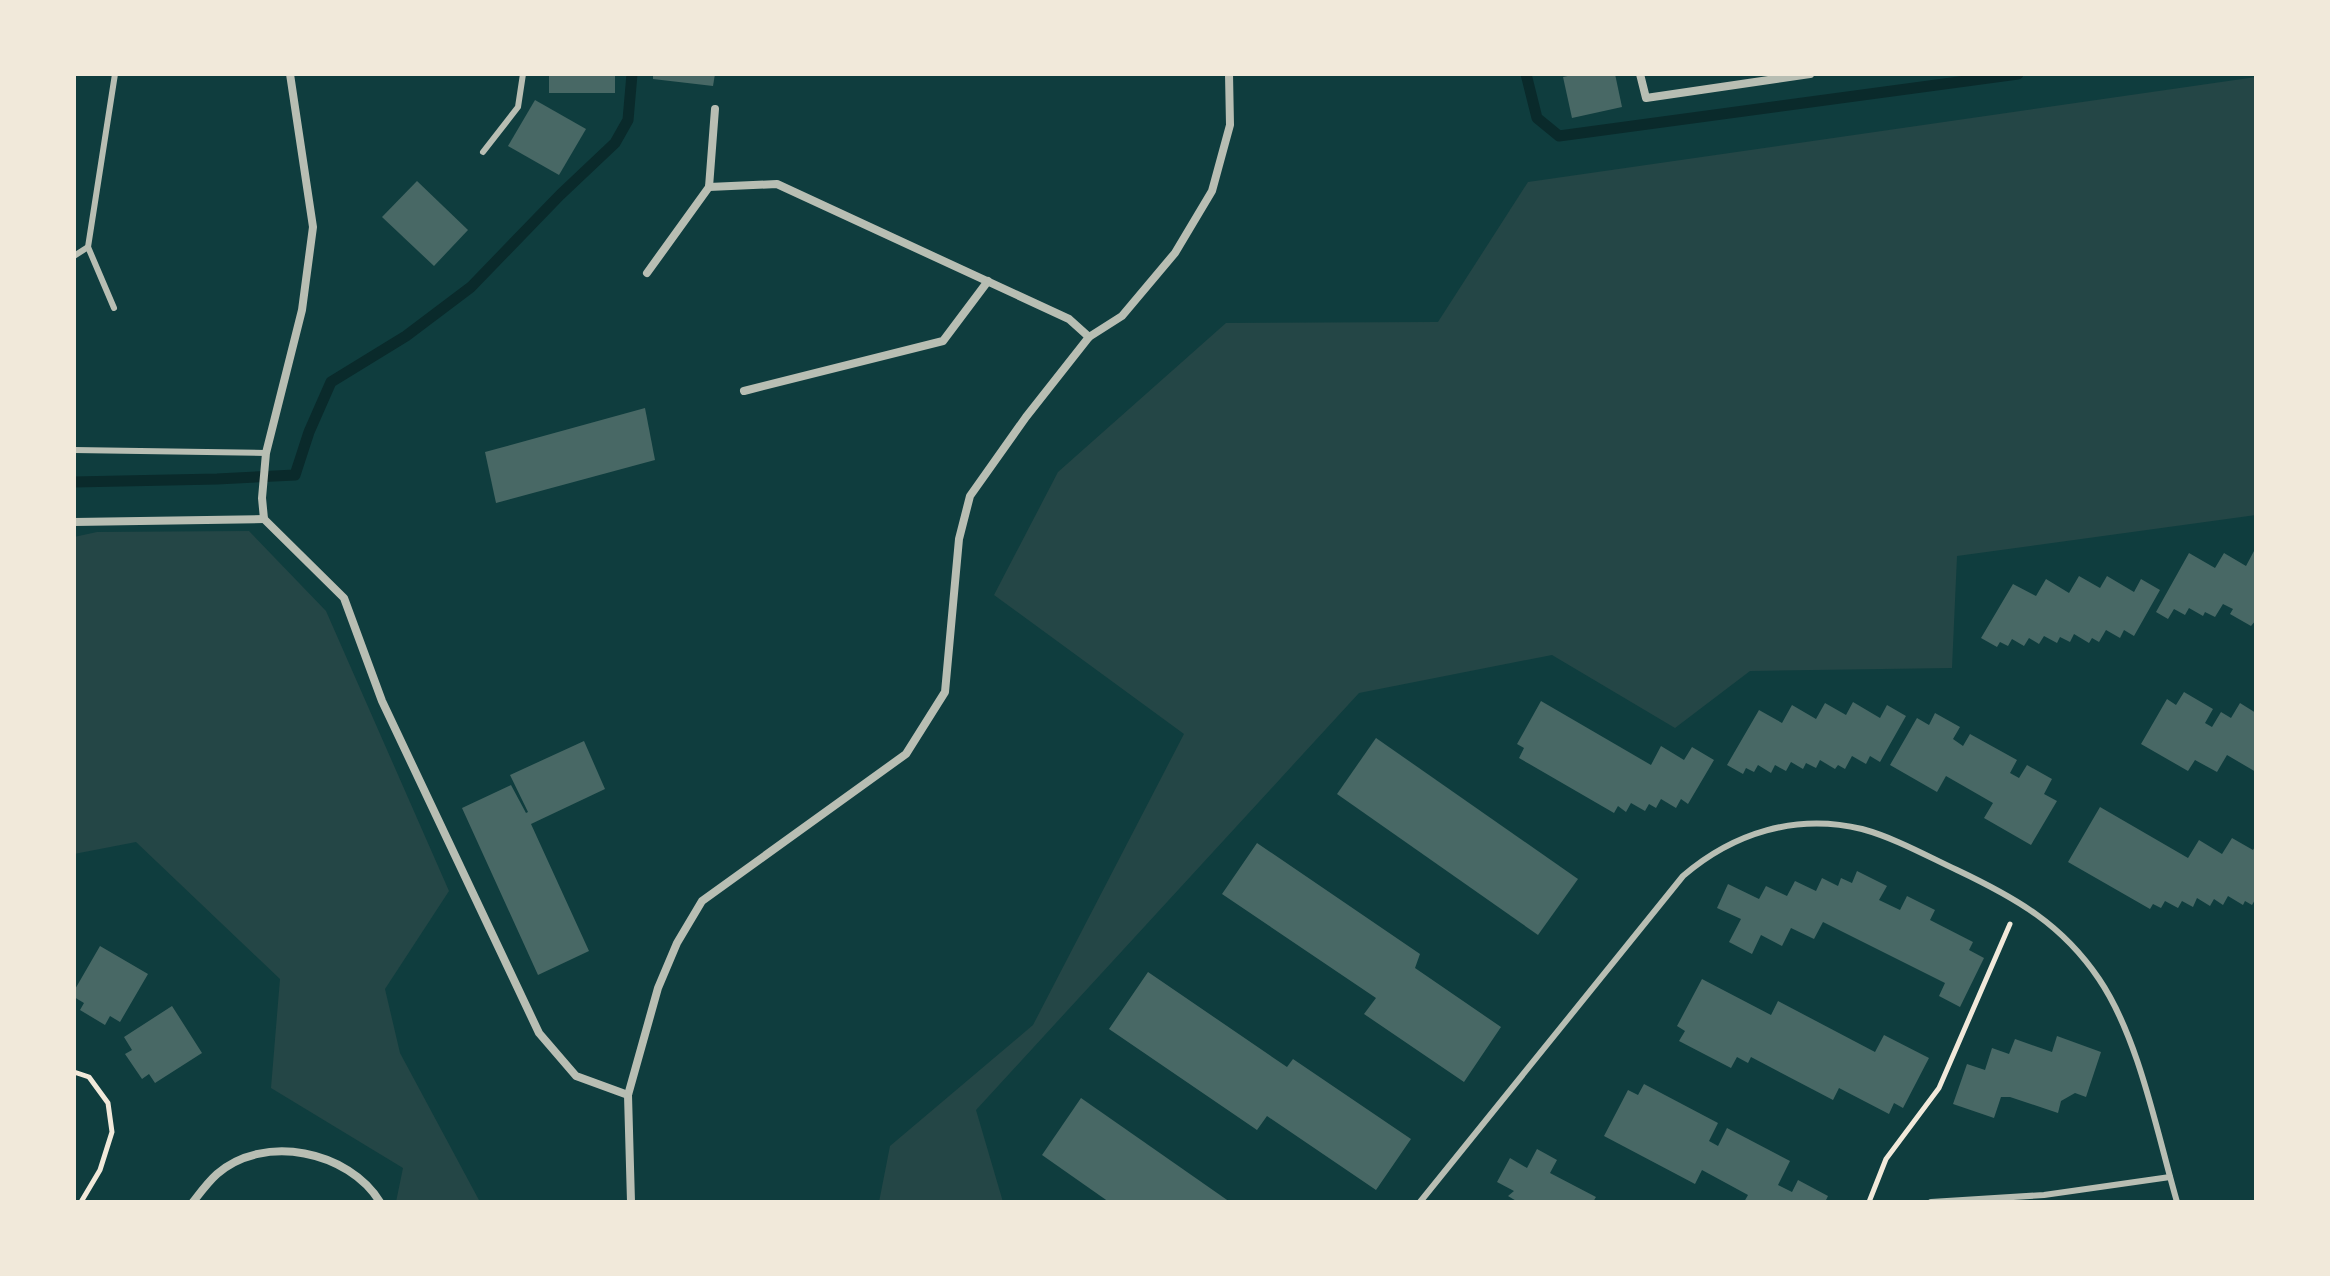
<svg xmlns="http://www.w3.org/2000/svg" width="2330" height="1276" font-family="'Exo 2',sans-serif">
<style>
.green{fill:#244646}
.lines{fill:none;stroke-linecap:round;stroke-linejoin:round}
.stream{stroke:#0a2a2b;stroke-width:11}
.building{fill:#486865}
.path{stroke:#f1e9da;stroke-width:5}
.service{stroke:#b8beb3;stroke-width:6}
.minor{stroke:#b8beb3;stroke-width:8}
</style>
<rect width="100%" height="100%" fill="#0f3d3e"/>
<g class="green">
<polygon points="2256,77 2256,515 1957,556 1952,668 1750,671 1675,728 1552,655 1359,693 976,1110 1003,1202 879,1202 890,1146 1033,1025 1184,734 994,595 1058,472 1226,323 1438,322 1528,182"/>
<polygon points="249,531 326,611 449,891 385,989 400,1053 480,1202 396,1202 403,1168 271,1088 280,979 136,842 74,854 74,537 97,532"/>
</g>
<g class="lines">
<g class="stream">
<polyline points="1526,74 1537,118 1559,136 2018,74"/>
<polyline points="74,482 217,479 295,475 309,432 331,382 406,336 471,287 560,195 615,143 628,120 632,74"/>
</g>
</g>
<g class="building">
<rect x="549" y="74" width="66" height="19"/>
<polygon points="653,74 715,74 713,86 653,79"/>
<polygon points="1577,74 1615,74 1622,107 1572,118 1563,77"/>
<polygon points="535,100 586,129 559,175 508,146"/>
<polygon points="417,181 468,230 434,266 382,217"/>
<polygon points="645,408 655,460 496,503 485,452"/>
<polygon points="2254,551 2256,552 2256,620 2251,626 2230,614 2233,609 2223,604 2215,617 2205,612 2203,616 2189,608 2185,615 2174,609 2168,619 2156,612 2189,553 2215,568 2224,553 2246,566"/>
<polygon points="2079,576 2100,588 2107,576 2134,592 2141,579 2160,590 2134,636 2124,630 2120,638 2106,630 2099,642 2092,638 2089,643 2074,634 2070,642 2060,637 2057,643 2044,636 2039,644 2029,638 2024,646 2012,639 2008,646 2000,642 1997,647 1981,638 2013,584 2036,596 2046,579 2069,593"/>
<polygon points="2184,692 2213,709 2205,723 2212,727 2221,712 2231,718 2240,703 2256,713 2256,772 2227,755 2217,772 2195,760 2188,771 2141,744 2167,699 2176,705"/>
<polygon points="1541,701 1651,765 1661,746 1684,760 1692,747 1714,760 1688,804 1681,799 1676,808 1661,799 1656,808 1649,804 1645,811 1631,803 1626,812 1618,806 1614,813 1519,758 1524,748 1517,744"/>
<polygon points="1853,702 1880,718 1887,705 1906,716 1880,762 1870,756 1866,764 1852,756 1845,769 1838,765 1835,769 1820,760 1816,768 1806,763 1803,769 1791,762 1786,771 1775,765 1771,773 1758,765 1754,772 1746,768 1743,774 1727,765 1759,710 1782,723 1792,705 1816,719 1825,703 1846,715"/>
<polygon points="1935,713 1960,727 1953,739 1963,746 1970,734 2017,760 2010,773 2019,778 2027,765 2052,779 2044,794 2057,801 2031,845 1984,818 1993,803 1946,776 1937,792 1890,765 1917,718 1929,725"/>
<polygon points="1376,738 1578,879 1538,935 1337,794"/>
<polygon points="584,741 605,789 531,824 589,951 538,975 462,808 511,785 526,813 528,812 510,775"/>
<polygon points="2100,807 2188,858 2199,840 2222,854 2232,838 2253,850 2256,845 2256,898 2252,905 2245,901 2243,905 2228,896 2223,905 2214,899 2210,906 2197,898 2193,907 2182,901 2178,908 2165,901 2161,908 2153,904 2150,909 2068,862"/>
<polygon points="1257,843 1420,954 1415,968 1501,1027 1464,1082 1364,1014 1376,998 1222,894"/>
<polygon points="1857,871 1887,886 1879,900 1900,910 1907,896 1935,910 1930,920 1973,942 1969,950 1984,958 1960,1007 1939,996 1945,983 1823,922 1814,939 1791,928 1782,946 1761,935 1752,954 1729,942 1741,919 1717,908 1728,884 1759,899 1766,886 1787,896 1795,881 1816,891 1822,878 1838,886 1841,878 1852,883"/>
<polygon points="100,946 148,974 120,1022 110,1016 105,1025 80,1010 84,1003 74,997 74,991"/>
<polygon points="1148,972 1287,1067 1293,1059 1411,1139 1376,1190 1267,1116 1257,1130 1109,1029"/>
<polygon points="1702,979 1771,1015 1778,1001 1875,1052 1884,1035 1929,1058 1903,1108 1894,1103 1889,1114 1839,1088 1833,1100 1751,1057 1748,1063 1737,1057 1731,1068 1679,1041 1685,1031 1677,1026"/>
<polygon points="172,1006 202,1053 155,1083 149,1074 142,1079 125,1054 132,1050 124,1037"/>
<polygon points="2057,1036 2101,1052 2086,1097 2075,1093 2061,1101 2058,1113 2010,1097 2001,1097 1994,1118 1953,1104 1967,1064 1985,1070 1992,1048 2009,1054 2015,1039 2052,1052"/>
<polygon points="1644,1084 1718,1123 1709,1141 1718,1146 1727,1128 1790,1161 1778,1185 1792,1192 1798,1180 1828,1196 1825,1202 1744,1202 1748,1195 1702,1170 1695,1184 1604,1136 1628,1090 1638,1095"/>
<polygon points="1081,1098 1230,1202 1109,1202 1042,1155"/>
<polygon points="1537,1149 1557,1160 1550,1173 1596,1197 1593,1202 1518,1202 1508,1196 1514,1191 1497,1182 1510,1158 1527,1168"/>
</g>
<g class="lines">
<g class="path">
<polyline points="74,1072 89,1077 108,1103 112,1132 100,1170 81,1202"/>
<polyline points="1869,1202 1886,1159 1939,1088 2010,924"/>
</g>
<g class="service">
<polyline points="483,152 518,107 523,74"/>
<polyline points="88,247 114,308"/>
<polyline points="74,256 88,247 115,74"/>
<polyline points="74,450 266,453"/>
<path d="M1420,1202L1683,876C1733,833 1796,813 1862,829C1895,838 1927,856 1957,870C2016,898 2062,924 2099,979C2139,1038 2157,1133 2177,1202"/>
<polyline points="1931,1202 2044,1195 2170,1177"/>
</g>
<g class="minor">
<polyline points="290,74 313,227 302,310 266,453 262,498 264,519 344,598 382,701 539,1033 576,1076 628,1095"/>
<polyline points="1640,74 1646,98 1810,74"/>
<polyline points="709,187 777,184 1069,319 1089,337"/>
<polyline points="647,273 709,187 715,109"/>
<polyline points="744,391 943,341 988,281"/>
<polyline points="74,522 264,519"/>
<path d="M193,1202C200,1193 208,1182 217,1174C264,1133 349,1151 380,1202"/>
<polyline points="631,1202 628,1095 658,988 677,943 702,901 906,754 945,692 959,539 970,496 1026,417 1089,337 1122,316 1175,253 1212,191 1230,125 1229,74"/>
</g>
</g>
<rect width="2330" height="1276" fill="none" stroke="#f1e9da" stroke-width="152"/>
</svg>
